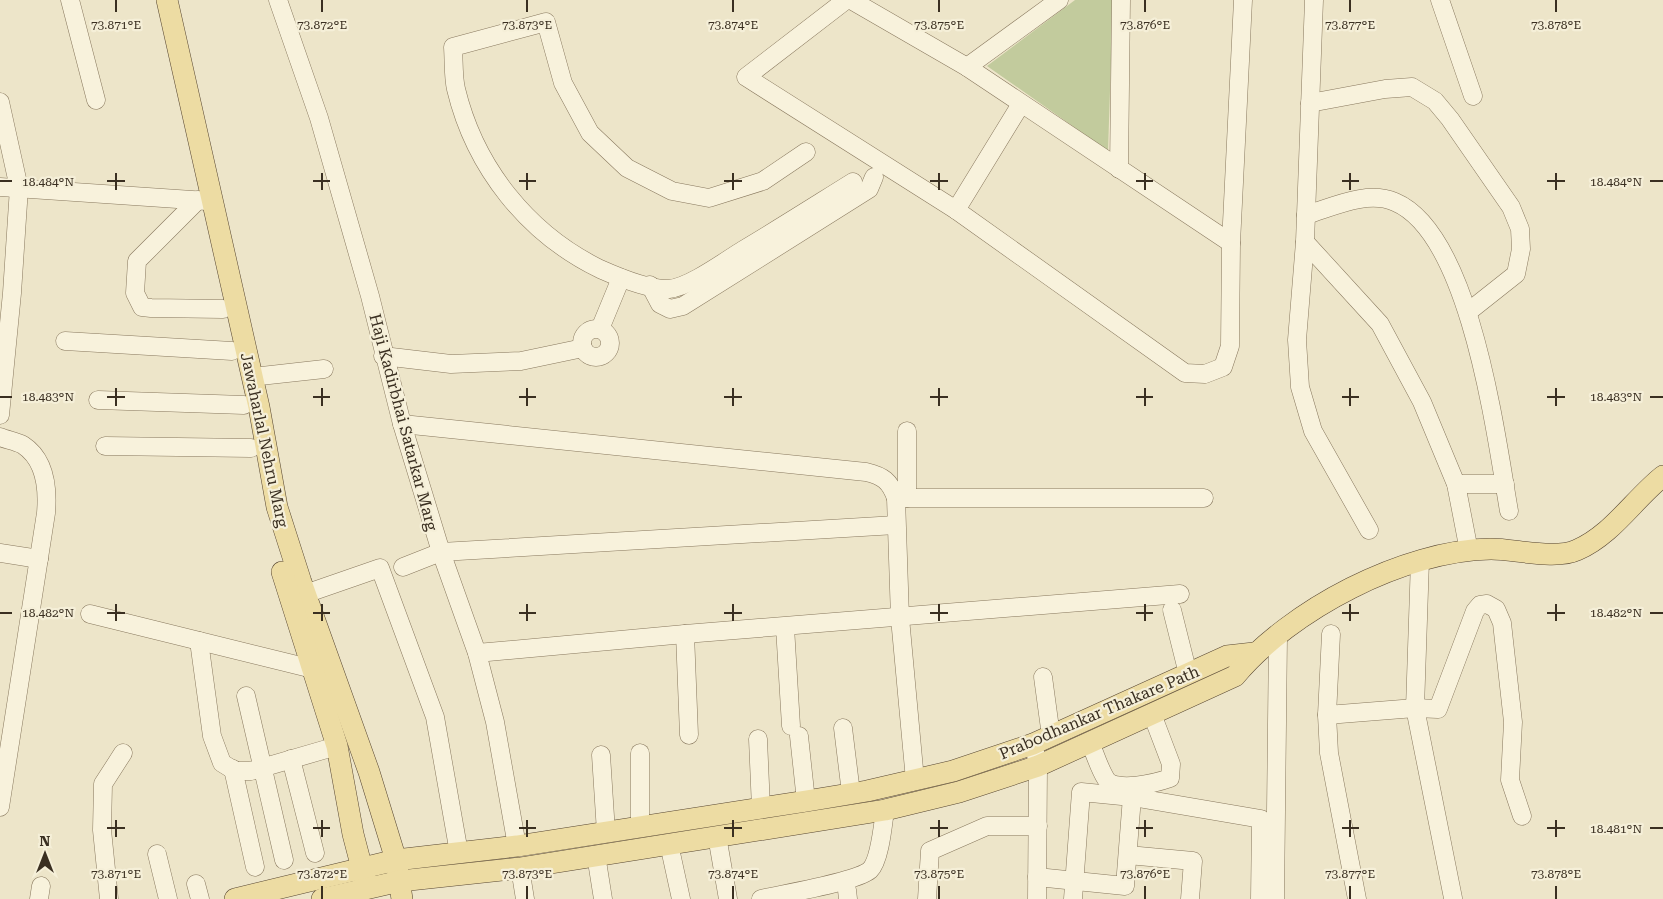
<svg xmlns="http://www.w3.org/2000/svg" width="1663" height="899" font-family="'Roboto Serif',serif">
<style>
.green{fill:#c2cb9d}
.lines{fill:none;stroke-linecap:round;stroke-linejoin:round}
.minor-casing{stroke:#88785e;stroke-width:19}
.major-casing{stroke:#574632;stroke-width:22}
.minor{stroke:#f8f2dc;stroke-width:18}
.major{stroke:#eddca3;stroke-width:21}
.ticks{fill:none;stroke:#3a2f21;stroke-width:2}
.labels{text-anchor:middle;stroke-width:4.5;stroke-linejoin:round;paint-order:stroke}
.street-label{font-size:16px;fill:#3a2f21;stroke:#f5efd8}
.ticks-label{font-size:12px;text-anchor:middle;fill:#3a2f21;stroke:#f5efd8;stroke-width:4.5;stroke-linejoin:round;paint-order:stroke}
</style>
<rect width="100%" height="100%" fill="#ede5c9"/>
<polygon class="green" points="1075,0 1113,0 1108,151 987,66"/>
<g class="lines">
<g class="minor-casing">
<g id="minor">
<polyline points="70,0 96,100"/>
<polyline points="278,0 319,118 370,296 402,424 441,552 477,653 495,722 517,846"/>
<polyline points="846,0 746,77 956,210 1185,373 1205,374 1223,367 1230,346 1231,243 1243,0"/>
<polyline points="851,0 967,67 1231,243"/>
<polyline points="1314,0 1305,242 1297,340 1300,387 1313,431 1369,530"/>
<polyline points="1440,0 1473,96"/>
<polyline points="967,67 1059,0"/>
<polyline points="0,102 19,188 12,293 0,415"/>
<polyline points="1310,103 1385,89 1412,87 1435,101 1450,119 1511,207 1520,229 1521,249 1516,274 1468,312"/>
<path d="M806,152L763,181L709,198L672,191L627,168L590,133L563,83L546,22L453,47C454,61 453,76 456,89C475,168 528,234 600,269C618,277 650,290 669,289C690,287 725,261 743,250C780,228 816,205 853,182"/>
<polyline points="1119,169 1121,0"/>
<polyline points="0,187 207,201"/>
<polyline points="198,200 137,261 135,293 142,307 151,308 223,309"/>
<polyline points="956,210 1021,104"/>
<path d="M1306,215C1333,207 1367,190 1395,202C1471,234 1496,437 1509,511"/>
<polyline points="1305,242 1380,324 1422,402 1456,484 1469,551"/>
<polyline points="650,285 660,304 670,309 683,306 869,189 874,177"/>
<polyline points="600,329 621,278"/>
<circle cx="596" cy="343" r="14"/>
<polyline points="65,341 232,351"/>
<polyline points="383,356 451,364 521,361 583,348"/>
<polyline points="252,377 324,369"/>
<polyline points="98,400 244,405"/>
<path d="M402,424L866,472C883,476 890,481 896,498H1204"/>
<path d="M0,437C7,440 16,441 23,445C46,460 48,489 46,513L0,807"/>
<polyline points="105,446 251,448"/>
<polyline points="1456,484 1505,484"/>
<polyline points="896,498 900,618 915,780"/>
<polyline points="907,498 907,431"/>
<polyline points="0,553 39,559"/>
<polyline points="1420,560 1415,708 1453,898"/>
<polyline points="403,567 441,552 896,525"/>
<polyline points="305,594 380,568 435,717 459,853"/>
<polyline points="1172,610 1188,674"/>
<polyline points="90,614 313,669"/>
<polyline points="785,627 791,726"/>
<polyline points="685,634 689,735"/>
<polyline points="1331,634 1327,715 1415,708 1438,709 1475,611 1480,605 1487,604 1496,609 1502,623 1513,722 1510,780 1522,816"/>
<polyline points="199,641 212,736 222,763 235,771 251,771 337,746"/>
<polyline points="477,653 685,634 1180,594"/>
<polyline points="1043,677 1051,736"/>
<polyline points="246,696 284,860"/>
<polyline points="1327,715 1329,753 1357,899"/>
<polyline points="843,728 851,793"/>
<polyline points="799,736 806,801"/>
<polyline points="758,739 761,808"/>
<path d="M1090,742C1095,754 1099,768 1106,779C1115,793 1156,783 1170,778L1171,764L1152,714"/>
<polyline points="640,753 640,827"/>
<polyline points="601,755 606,832"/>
<polyline points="1036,755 1038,766 1037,899"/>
<polyline points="291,759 315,853"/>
<polyline points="233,769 255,867"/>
<polyline points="717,836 728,899"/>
<polyline points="669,844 681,899"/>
<polyline points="157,854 168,899"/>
<polyline points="596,855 603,899"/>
<polyline points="1128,855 1193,861 1190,899"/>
<polyline points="520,868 525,899"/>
<polyline points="1037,877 1125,886 1132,797"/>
<polyline points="196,884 200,899"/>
<polyline points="847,890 848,899"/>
<polyline points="39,899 41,886"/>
<polyline points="109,899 102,830 103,784 123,753"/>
<path d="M761,899C782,894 856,882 870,870C880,860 883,824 885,810"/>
<polyline points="927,899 930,851 987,826 1038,826"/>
<polyline points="1073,899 1081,792 1132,797 1261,819 1260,899"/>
<polyline points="1275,899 1278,636"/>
</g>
</g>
<g class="major-casing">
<g id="major">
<polyline points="167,0 259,407 277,507 301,582 369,772 396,860 402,899"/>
<polyline points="282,572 337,746 353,834 365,880"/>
<polyline points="235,899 396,860 517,846 806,801 867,791 953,771 1033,744 1227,656 1254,653"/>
<path d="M322,899L400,881L520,868L885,810L959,792L1038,766L1235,676C1290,610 1404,550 1491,549C1515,549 1555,560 1577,550C1612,535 1634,499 1663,476"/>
</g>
</g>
<use href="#minor" class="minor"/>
<use href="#major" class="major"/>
</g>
<path class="ticks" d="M116,0V12M322,0V12M527,0V12M733,0V12M939,0V12M1145,0V12M1350,0V12M1556,0V12M116,173V190M322,173V190M527,173V190M733,173V190M939,173V190M1145,173V190M1350,173V190M1556,173V190M0,181H12M107,181H125M313,181H330M519,181H536M724,181H742M930,181H948M1136,181H1153M1342,181H1359M1547,181H1565M1650,181H1663M116,388V406M322,388V406M527,388V406M733,388V406M939,388V406M1145,388V406M1350,388V406M1556,388V406M0,397H12M107,397H125M313,397H330M519,397H536M724,397H742M930,397H948M1136,397H1153M1342,397H1359M1547,397H1565M1650,397H1663M116,604V621M322,604V621M527,604V621M733,604V621M939,604V621M1145,604V621M1350,604V621M1556,604V621M0,613H12M107,613H125M313,613H330M519,613H536M724,613H742M930,613H948M1136,613H1153M1342,613H1359M1547,613H1565M1650,613H1663M116,820V837M322,820V837M527,820V837M733,820V837M939,820V837M1145,820V837M1350,820V837M1556,820V837M107,828H125M313,828H330M519,828H536M724,828H742M930,828H948M1136,828H1153M1342,828H1359M1547,828H1565M1650,828H1663M116,886V899M322,886V899M527,886V899M733,886V899M939,886V899M1145,886V899M1350,886V899M1556,886V899"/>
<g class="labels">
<g class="street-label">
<text transform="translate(404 422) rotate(75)" y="6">Haji Kadirbhai Satarkar Marg</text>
<text transform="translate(265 440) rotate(78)" y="6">Jawaharlal Nehru Marg</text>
<text transform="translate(1099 712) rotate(-23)" y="6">Prabodhankar Thakare Path</text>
</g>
</g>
<g class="ticks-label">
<text x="116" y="29">73.871°E</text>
<text x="322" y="29">73.872°E</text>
<text x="527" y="29">73.873°E</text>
<text x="733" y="29">73.874°E</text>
<text x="939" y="29">73.875°E</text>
<text x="1145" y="29">73.876°E</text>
<text x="1350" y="29">73.877°E</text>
<text x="1556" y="29">73.878°E</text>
<text x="48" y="186">18.484°N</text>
<text x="1616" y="186">18.484°N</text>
<text x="48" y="401">18.483°N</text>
<text x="1616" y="401">18.483°N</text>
<text x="48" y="617">18.482°N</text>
<text x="1616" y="617">18.482°N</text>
<text x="1616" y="833">18.481°N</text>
<text x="116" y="878">73.871°E</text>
<text x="322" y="878">73.872°E</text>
<text x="527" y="878">73.873°E</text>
<text x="733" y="878">73.874°E</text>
<text x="939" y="878">73.875°E</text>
<text x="1145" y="878">73.876°E</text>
<text x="1350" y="878">73.877°E</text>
<text x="1556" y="878">73.878°E</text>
</g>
<g transform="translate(45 854)" stroke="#f5efd8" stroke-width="4" paint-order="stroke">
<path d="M0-4L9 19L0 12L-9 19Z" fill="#3a2f21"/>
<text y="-8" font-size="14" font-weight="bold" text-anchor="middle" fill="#3a2f21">N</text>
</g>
</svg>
